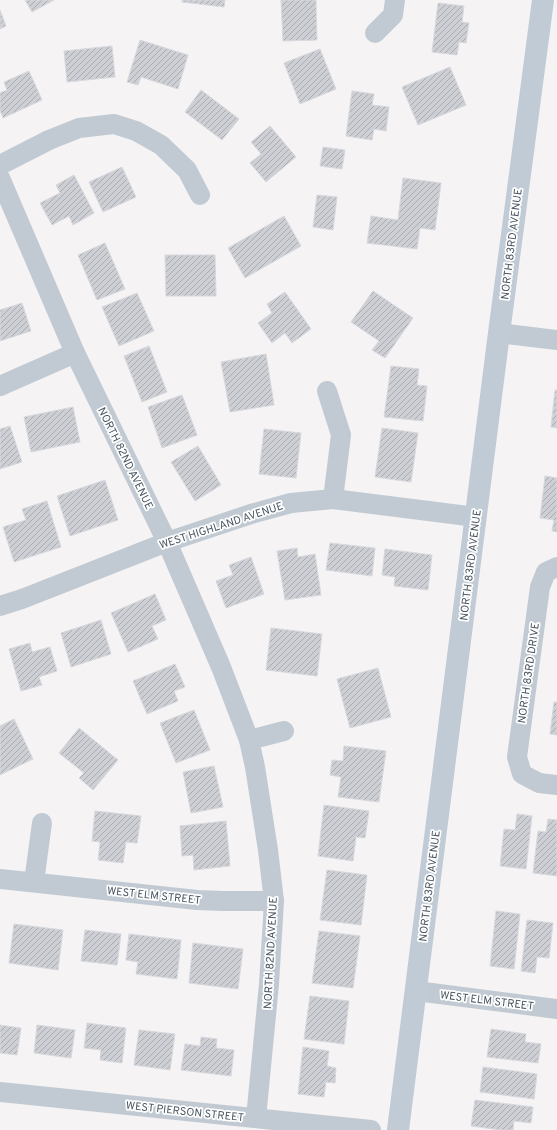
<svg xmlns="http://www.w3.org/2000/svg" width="557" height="1130" font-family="Overpass,sans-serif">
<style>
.building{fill:url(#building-hatch);stroke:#d7d9de}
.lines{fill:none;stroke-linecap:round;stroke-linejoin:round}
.minor{stroke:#c1cad2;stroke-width:20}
.secondary{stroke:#c1cbd6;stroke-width:22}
.labels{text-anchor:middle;stroke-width:3.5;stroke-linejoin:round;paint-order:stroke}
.street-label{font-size:11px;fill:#4a5661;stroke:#fff}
</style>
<defs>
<pattern id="building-hatch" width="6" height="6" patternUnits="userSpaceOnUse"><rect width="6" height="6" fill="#cdcfd5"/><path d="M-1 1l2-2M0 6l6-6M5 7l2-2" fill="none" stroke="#a8abb0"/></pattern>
</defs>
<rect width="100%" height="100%" fill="#f5f3f3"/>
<g class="building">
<polygon points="25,0 54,0 32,12"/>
<polygon points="182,0 225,0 224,7 182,2"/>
<polygon points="281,0 316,0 317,40 283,41"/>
<polygon points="438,3 464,6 462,22 469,23 466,43 459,42 457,55 432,52"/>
<polygon points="0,10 6,26 0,29"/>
<polygon points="140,40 188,55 178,89 141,77 138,85 127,82"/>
<polygon points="112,46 115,77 67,82 64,51"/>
<polygon points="320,49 336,89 300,104 284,63"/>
<polygon points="450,67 466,105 418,125 402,87"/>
<polygon points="29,71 42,100 3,118 0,110 0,93 7,90 4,82"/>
<polygon points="201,90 239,119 222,140 185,112"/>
<polygon points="352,91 374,94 372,105 389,107 386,131 374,129 372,140 346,136"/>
<polygon points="270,126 296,157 266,182 250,163 261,154 251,142"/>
<polygon points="323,147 345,150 342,169 320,166"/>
<polygon points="122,167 136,197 103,212 89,182"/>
<polygon points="74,175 94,213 73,225 69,216 52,225 40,203 60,193 56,185"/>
<polygon points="403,178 441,183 435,230 420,228 417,249 367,243 371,216 398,220"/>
<polygon points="317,195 337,197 333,230 313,227"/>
<polygon points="284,216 301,246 245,278 228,248"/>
<polygon points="105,243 125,289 97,300 78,255"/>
<polygon points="165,255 215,255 216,296 166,296"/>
<polygon points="373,291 413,318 385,358 372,350 379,341 351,322"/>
<polygon points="285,292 311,329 292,343 285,333 272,343 258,323 272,313 267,304"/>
<polygon points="137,293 154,331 119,346 102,307"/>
<polygon points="22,303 31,331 0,341 0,310"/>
<polygon points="149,346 167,392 142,402 124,356"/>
<polygon points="266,354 274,405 230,412 221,362"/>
<polygon points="391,366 419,369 417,385 427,386 423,421 384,417"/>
<polygon points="555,390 557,390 557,428 551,427"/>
<polygon points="182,395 197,435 162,448 148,407"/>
<polygon points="73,407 80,442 31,452 24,417"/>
<polygon points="10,426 22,462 0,469 0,429"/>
<polygon points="382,428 418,433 411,482 375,477"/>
<polygon points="264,429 301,433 296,478 259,474"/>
<polygon points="198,446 221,485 195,501 171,462"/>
<polygon points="545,476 557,478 557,532 552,531 554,520 540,518"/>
<polygon points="105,480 118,520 70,536 57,496"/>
<polygon points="47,501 61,547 14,562 3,527 26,520 22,509"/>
<polygon points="330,543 375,548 372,576 326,570"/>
<polygon points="297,548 298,557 315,554 321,595 285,600 277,551"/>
<polygon points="385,549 432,555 428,590 394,586 395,577 382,575"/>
<polygon points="251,557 264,594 226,608 216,581 233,575 229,565"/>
<polygon points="155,594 166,620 152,626 158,639 128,652 111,613"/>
<polygon points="101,620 111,654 71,667 61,633"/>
<polygon points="271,628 322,634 317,676 266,670"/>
<polygon points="30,643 32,652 50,647 57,671 39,677 42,685 21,691 9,649"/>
<polygon points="175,664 185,687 174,691 178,701 147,714 133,681"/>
<polygon points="378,668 391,717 350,728 337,679"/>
<polygon points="554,702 557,702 557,735 550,734"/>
<polygon points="194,710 210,750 176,763 160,723"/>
<polygon points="14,719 33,759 0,775 0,726"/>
<polygon points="79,728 118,760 93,790 79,778 84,773 59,753"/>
<polygon points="344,746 386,751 379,802 338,797 341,777 330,775 332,760 343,761"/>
<polygon points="214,766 223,807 191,813 183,772"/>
<polygon points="324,805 369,811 365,838 356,837 353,861 318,856"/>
<polygon points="95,811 141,816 137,843 126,842 123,863 98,860 100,842 92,841"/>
<polygon points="517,814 532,816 526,869 500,866 504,829 515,830"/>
<polygon points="548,819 557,820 557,876 533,873 538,831 546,832"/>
<polygon points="226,821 230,866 194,870 193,855 182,856 180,826"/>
<polygon points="327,870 367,875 361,925 320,920"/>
<polygon points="496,911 520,914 514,969 490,966"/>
<polygon points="527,920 553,923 549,958 537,957 535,973 521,971"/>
<polygon points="14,924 63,930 58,970 9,963"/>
<polygon points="85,930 121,934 117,965 81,961"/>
<polygon points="319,931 360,936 353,988 312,983"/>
<polygon points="129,934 181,940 177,979 136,974 138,962 126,960"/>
<polygon points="193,943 243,949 238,989 189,983"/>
<polygon points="310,996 349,1001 344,1044 304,1039"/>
<polygon points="87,1023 126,1028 122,1063 100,1060 101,1050 84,1048"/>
<polygon points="0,1025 21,1028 17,1055 0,1053"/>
<polygon points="37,1025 75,1030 71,1058 34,1053"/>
<polygon points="491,1029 526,1034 525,1042 541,1044 538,1063 487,1057"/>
<polygon points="139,1030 175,1034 170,1070 134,1065"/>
<polygon points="201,1037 217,1039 216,1048 234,1050 231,1076 181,1070 185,1044 200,1046"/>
<polygon points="303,1047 329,1051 327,1066 336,1068 335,1083 326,1082 324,1097 298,1094"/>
<polygon points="483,1067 537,1074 534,1099 480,1092"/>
<polygon points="475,1100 533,1107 531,1123 514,1121 513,1130 501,1130 471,1126"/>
</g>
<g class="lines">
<g class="minor">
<polyline points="375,33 393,15 395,0"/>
<polyline points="0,165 49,140 79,128 114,124 136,131 161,145 187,170 200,195"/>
<polyline points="0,178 75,353 167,542 221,667 249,740 255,767 268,850 274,901 269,984 256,1118"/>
<polyline points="499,333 557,340"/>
<polyline points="0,386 75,353"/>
<polyline points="327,391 341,435 333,499"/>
<polyline points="557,567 546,572 540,587 517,757 522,774 539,783 557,785"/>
<polyline points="0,606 22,599 167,542 251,514 291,503 333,499 476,517"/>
<polyline points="249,740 284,731"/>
<polyline points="0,879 197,900 224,901 274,901"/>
<polyline points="34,882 42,823"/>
<polyline points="416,991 557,1009"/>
<polyline points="0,1092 371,1130"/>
</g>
<polyline class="secondary" points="398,1130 499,333 543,0"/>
</g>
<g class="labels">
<g class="street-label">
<text transform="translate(511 244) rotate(-83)" y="4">NORTH 83RD AVENUE</text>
<text transform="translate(126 458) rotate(64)" y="4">NORTH 82ND AVENUE</text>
<text transform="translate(221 525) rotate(-18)" y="4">WEST HIGHLAND AVENUE</text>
<text transform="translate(470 565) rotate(-83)" y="4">NORTH 83RD AVENUE</text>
<text transform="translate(528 673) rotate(-82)" y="4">NORTH 83RD DRIVE</text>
<text transform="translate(429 886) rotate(-83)" y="4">NORTH 83RD AVENUE</text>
<text transform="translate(154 895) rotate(6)" y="4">WEST ELM STREET</text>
<text transform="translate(270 953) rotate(-87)" y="4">NORTH 82ND AVENUE</text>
<text transform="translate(487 1000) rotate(7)" y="4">WEST ELM STREET</text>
<text transform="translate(185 1111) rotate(6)" y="4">WEST PIERSON STREET</text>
</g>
</g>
</svg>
